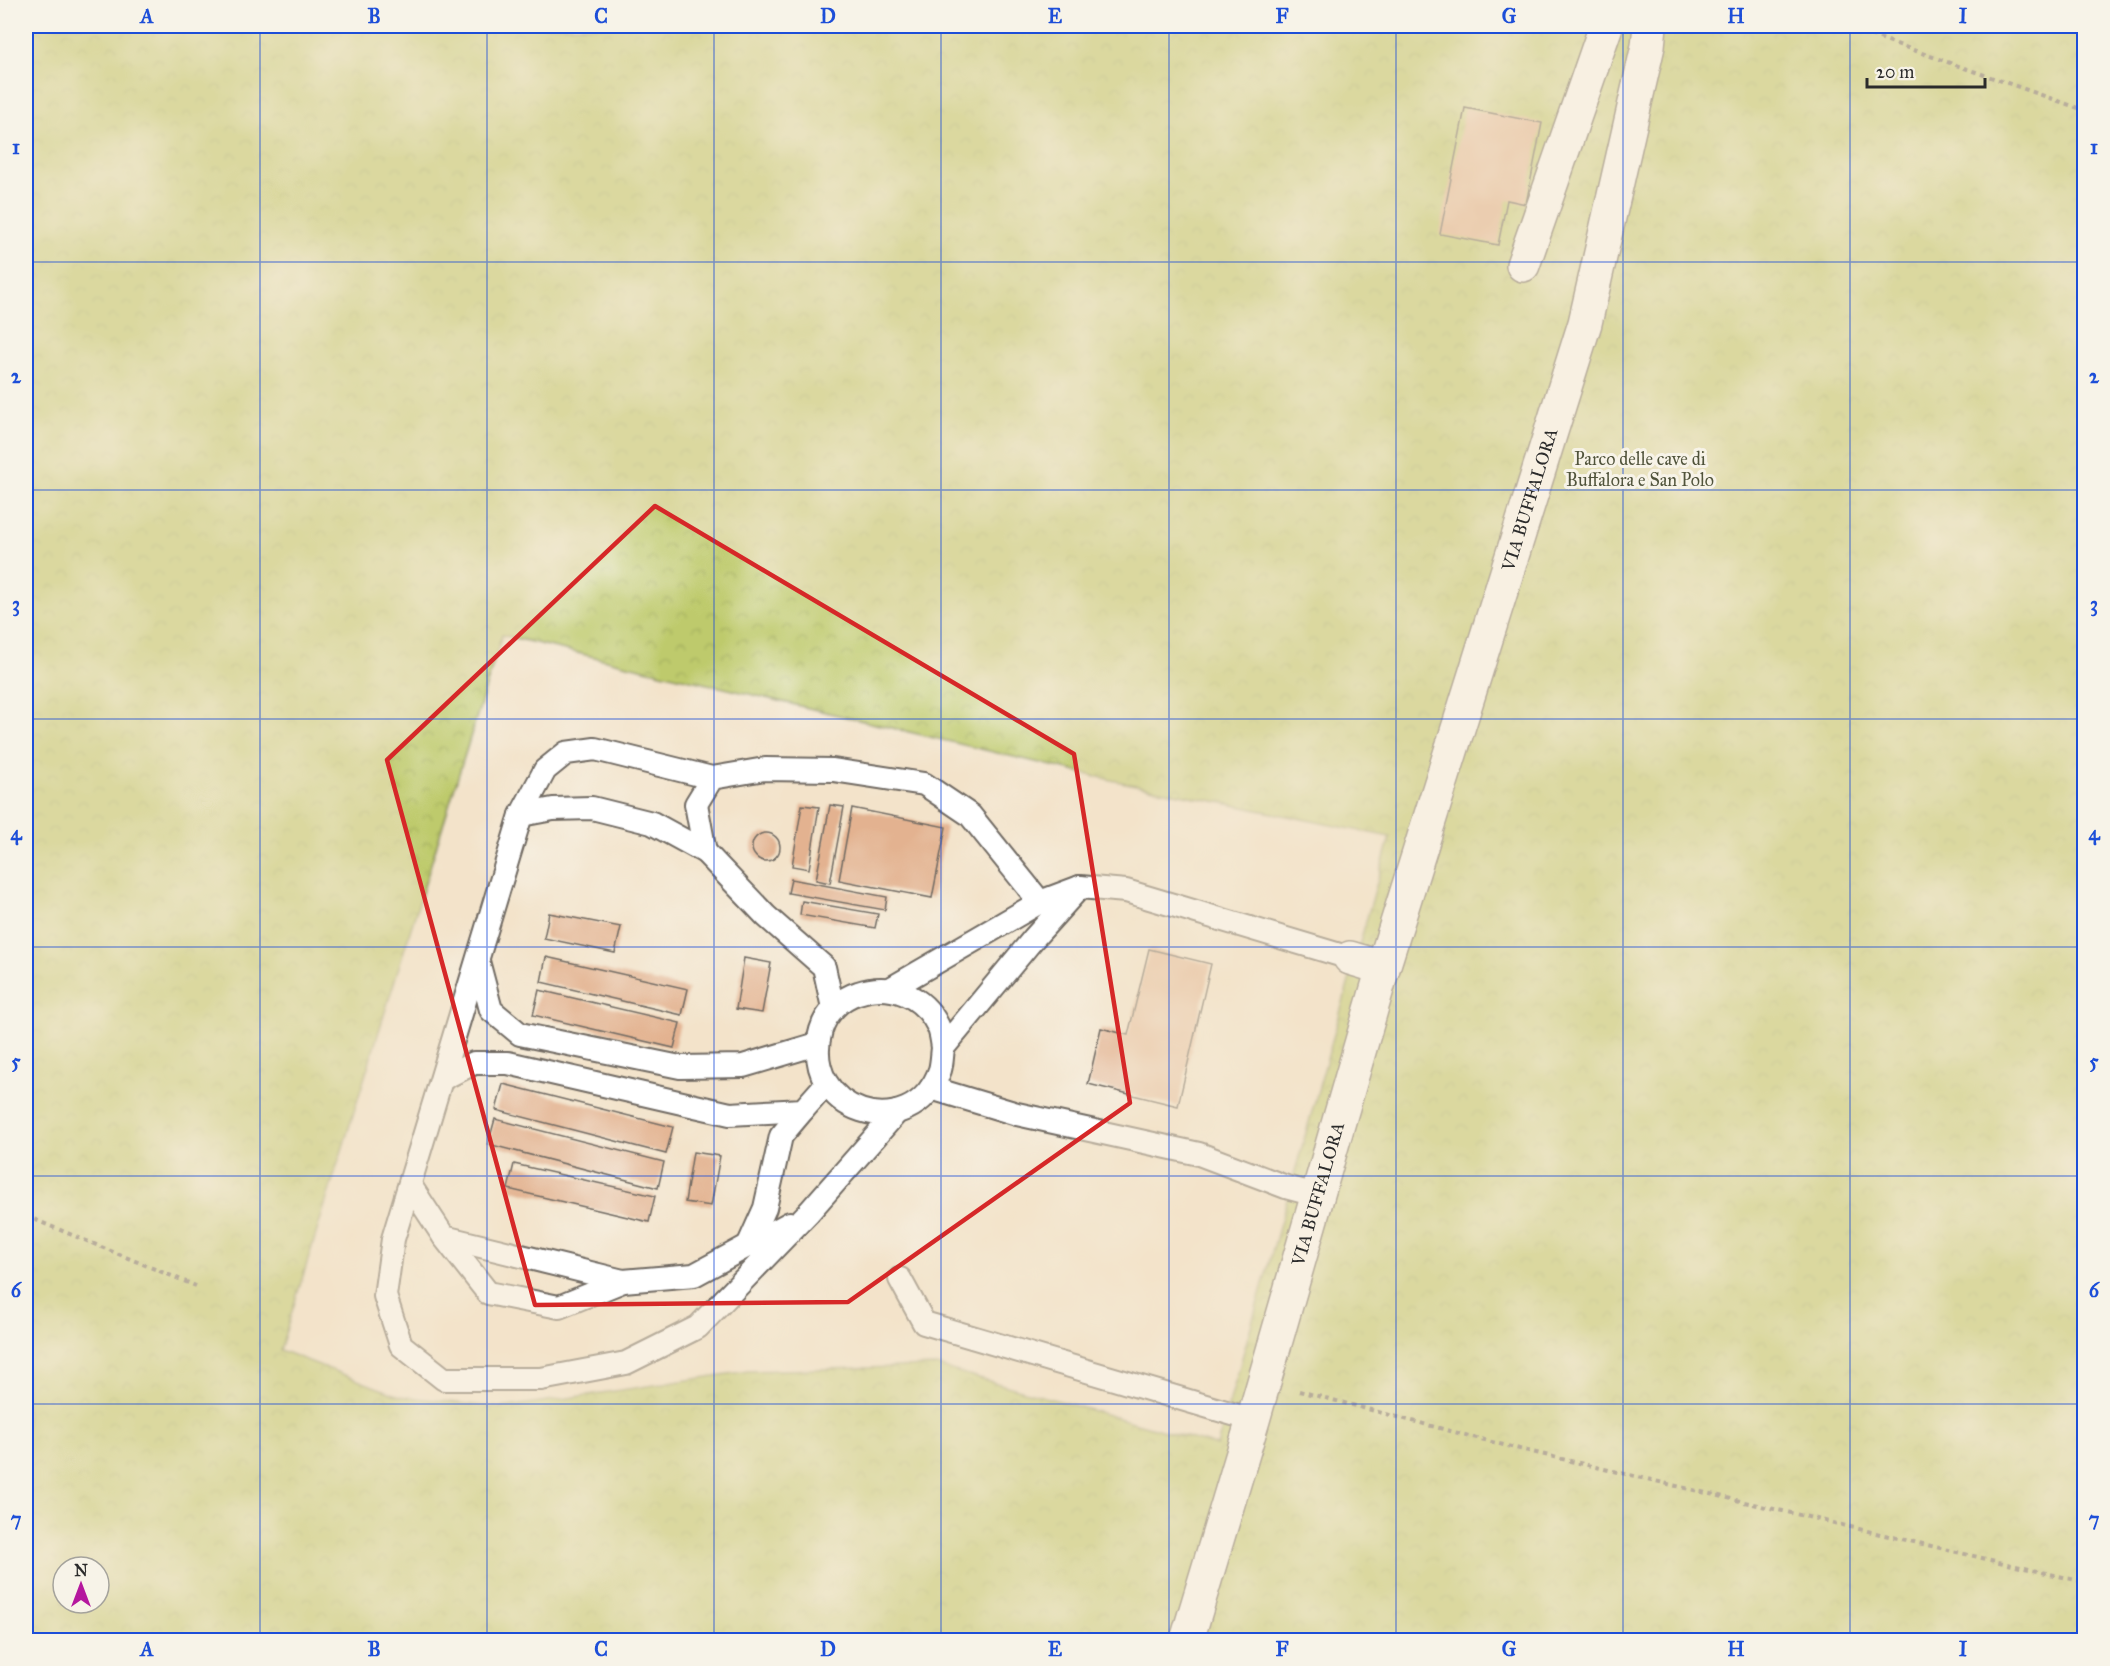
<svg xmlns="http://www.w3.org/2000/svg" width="2110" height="1666" font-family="'IM FELL Great Primer',serif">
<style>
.park{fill:url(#park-crowns);stroke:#747a4c;stroke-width:1.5;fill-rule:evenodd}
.building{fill:#e3b290}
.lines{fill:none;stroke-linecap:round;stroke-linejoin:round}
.service-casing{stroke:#716b63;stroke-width:26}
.minor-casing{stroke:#716b63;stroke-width:36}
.path{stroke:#716b63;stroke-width:4;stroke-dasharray:4.5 4.5;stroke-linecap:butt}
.service{stroke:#fff;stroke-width:22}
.minor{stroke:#fff;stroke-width:33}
.marked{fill:none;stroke:#d62828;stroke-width:4.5;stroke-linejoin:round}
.grid{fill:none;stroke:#1d4ed8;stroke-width:1.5;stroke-opacity:0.55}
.labels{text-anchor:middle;stroke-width:6;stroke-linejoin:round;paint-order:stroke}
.park-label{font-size:18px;fill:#50533b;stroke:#f7f3e8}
.street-label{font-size:18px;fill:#2b2b2b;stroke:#f7f3e8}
.neatline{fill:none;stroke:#1d4ed8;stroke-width:2}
.grid-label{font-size:20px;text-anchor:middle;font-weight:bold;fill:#1d4ed8}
</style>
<defs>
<pattern id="park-crowns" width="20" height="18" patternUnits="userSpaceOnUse" patternTransform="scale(1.5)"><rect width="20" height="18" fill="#beca6c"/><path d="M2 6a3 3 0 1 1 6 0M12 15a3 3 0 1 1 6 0" fill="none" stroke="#a3ae5e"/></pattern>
</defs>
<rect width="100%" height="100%" fill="#f7f3e8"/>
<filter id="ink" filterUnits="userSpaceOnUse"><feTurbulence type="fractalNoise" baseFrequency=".0167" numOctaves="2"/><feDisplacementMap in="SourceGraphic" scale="12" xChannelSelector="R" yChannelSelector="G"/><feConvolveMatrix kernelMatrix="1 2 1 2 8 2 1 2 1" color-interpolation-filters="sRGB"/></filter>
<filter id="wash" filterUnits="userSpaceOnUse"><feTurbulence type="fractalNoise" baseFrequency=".008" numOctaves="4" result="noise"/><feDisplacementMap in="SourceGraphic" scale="24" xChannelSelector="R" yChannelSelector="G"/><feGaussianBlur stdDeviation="1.35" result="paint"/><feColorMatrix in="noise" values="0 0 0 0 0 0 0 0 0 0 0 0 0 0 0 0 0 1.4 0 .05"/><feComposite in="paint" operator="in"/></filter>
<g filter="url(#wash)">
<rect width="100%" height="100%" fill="#f3e3ca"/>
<path class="park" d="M26,26H2084V1640H26ZM502,635L1111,780L1390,837L1217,1446L937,1366L748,1371L501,1408L399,1396L280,1350ZM63,1567H99V1603H63Z"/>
<g id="blocks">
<g class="building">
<polygon points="1465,108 1542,123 1526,204 1507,200 1498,245 1440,234"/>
<polygon points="802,805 819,807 809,869 792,866"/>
<polygon points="830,805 844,807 830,883 816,880"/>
<polygon points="852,808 946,827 932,898 839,880"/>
<circle cx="766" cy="847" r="14"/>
<polygon points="791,879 887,897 885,910 788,893"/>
<polygon points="802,901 878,914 875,928 800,915"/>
<polygon points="549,913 621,927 615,953 544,938"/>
<polygon points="1149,949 1211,964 1178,1106 1088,1084 1101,1028 1128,1035"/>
<polygon points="546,957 688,989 682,1015 541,982"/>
<polygon points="744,958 771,963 762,1013 736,1009"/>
<polygon points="539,990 680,1023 674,1048 533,1015"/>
<polygon points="503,1084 673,1127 666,1154 496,1110"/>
<polygon points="495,1119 664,1162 658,1188 488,1144"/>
<polygon points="693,1152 720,1156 711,1206 685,1202"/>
<polygon points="514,1164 655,1196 649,1222 508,1189"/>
</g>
</g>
</g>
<g filter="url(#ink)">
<use href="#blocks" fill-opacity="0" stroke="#716b63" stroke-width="1.5"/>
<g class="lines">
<g class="service-casing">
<g id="service">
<polyline points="712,778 595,749 566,753 545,770 521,815 393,1239 385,1296 401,1345 444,1379 541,1379 626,1363 698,1327 809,1212 897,1112"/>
<polyline points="521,815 553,809 592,808 652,823 705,852"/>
<polyline points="478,961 491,1010 520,1034 680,1067 743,1066 817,1044"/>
<polyline points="890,989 1040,902 1080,887 1126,891 1350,958"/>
<polyline points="833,1008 824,967 766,916 705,852 696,804 712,778 765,769 833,770 924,784 970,815 1040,902"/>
<path d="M943,1048C942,1040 941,1032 938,1026C923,995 890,982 858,993C841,998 826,1013 821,1030C798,1112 912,1149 940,1070C942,1063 942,1055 943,1048L1034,938L1080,887"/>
<polyline points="442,1079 474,1063 508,1063 730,1114 803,1110 826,1084"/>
<polyline points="931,1088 1017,1114 1199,1154 1286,1187 1316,1195"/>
<polyline points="410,1185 444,1237 623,1281 694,1275 790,1223"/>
<polyline points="444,1237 488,1293 559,1307 623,1281"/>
<polyline points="748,1246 765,1208 781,1136 803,1110"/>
<polyline points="900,1279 924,1323 1253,1420"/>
</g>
</g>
<g class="minor-casing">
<g id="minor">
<polyline points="1523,265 1606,26"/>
<polyline points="1350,958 1383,968"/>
<path id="s1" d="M1187,1640L1253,1420L1383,968L1585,323L1648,46L1650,26"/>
</g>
</g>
<g class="path">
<polyline points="1845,26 2084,110"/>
<polyline points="26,1216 196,1286"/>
<polyline points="1299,1391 1511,1447 2084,1582"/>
</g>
<use href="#service" class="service"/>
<use href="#minor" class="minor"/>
</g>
</g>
<path d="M0 0H2110V1666H0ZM655,506L1074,754L1130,1103L848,1302L535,1305L387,760Z" fill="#f3e3ca" fill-opacity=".55" fill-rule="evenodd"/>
<path class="marked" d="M655,506L1074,754L1130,1103L848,1302L535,1305L387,760Z"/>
<path class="grid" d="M260,26V1640M487,26V1640M714,26V1640M941,26V1640M1169,26V1640M1396,26V1640M1623,26V1640M1850,26V1640M26,262H2084M26,490H2084M26,719H2084M26,947H2084M26,1176H2084M26,1404H2084"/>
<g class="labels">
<g class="park-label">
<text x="1640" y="465">Parco delle cave di<tspan x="1640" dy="21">Buffalora e San Polo</tspan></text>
</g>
<g class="street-label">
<text dy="6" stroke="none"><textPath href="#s1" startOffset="1191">VIA BUFFALORA</textPath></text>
<text dy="6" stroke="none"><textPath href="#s1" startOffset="465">VIA BUFFALORA</textPath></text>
</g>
</g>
<rect width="2110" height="1666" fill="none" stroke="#f7f3e8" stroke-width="66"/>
<g transform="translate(81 1585)"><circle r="28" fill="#f7f3e8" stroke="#a5a39c" stroke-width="1.5"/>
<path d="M0-4.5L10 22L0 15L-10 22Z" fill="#b5179e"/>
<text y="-9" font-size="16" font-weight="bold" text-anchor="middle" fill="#2b2b2b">N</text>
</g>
<path d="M1867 78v9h118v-9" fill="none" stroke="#2b2b2b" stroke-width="3"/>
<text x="1876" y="78" font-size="18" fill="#2b2b2b" stroke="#f7f3e8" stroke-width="4.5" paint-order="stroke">20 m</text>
<rect x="33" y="33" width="2044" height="1600" class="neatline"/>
<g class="grid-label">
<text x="147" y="23">A</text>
<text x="374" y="23">B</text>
<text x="601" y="23">C</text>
<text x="828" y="23">D</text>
<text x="1055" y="23">E</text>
<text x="1282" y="23">F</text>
<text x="1509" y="23">G</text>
<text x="1736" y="23">H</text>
<text x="1963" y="23">I</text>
<text x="16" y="154">1</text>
<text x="2094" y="154">1</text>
<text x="16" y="383">2</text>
<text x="2094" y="383">2</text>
<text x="16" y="611">3</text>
<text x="2094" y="611">3</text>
<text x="16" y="840">4</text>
<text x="2094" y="840">4</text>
<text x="16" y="1068">5</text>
<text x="2094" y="1068">5</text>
<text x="16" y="1297">6</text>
<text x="2094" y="1297">6</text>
<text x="16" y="1526">7</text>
<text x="2094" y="1526">7</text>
<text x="147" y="1656">A</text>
<text x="374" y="1656">B</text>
<text x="601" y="1656">C</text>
<text x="828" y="1656">D</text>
<text x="1055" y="1656">E</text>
<text x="1282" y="1656">F</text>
<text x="1509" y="1656">G</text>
<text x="1736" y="1656">H</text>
<text x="1963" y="1656">I</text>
</g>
</svg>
